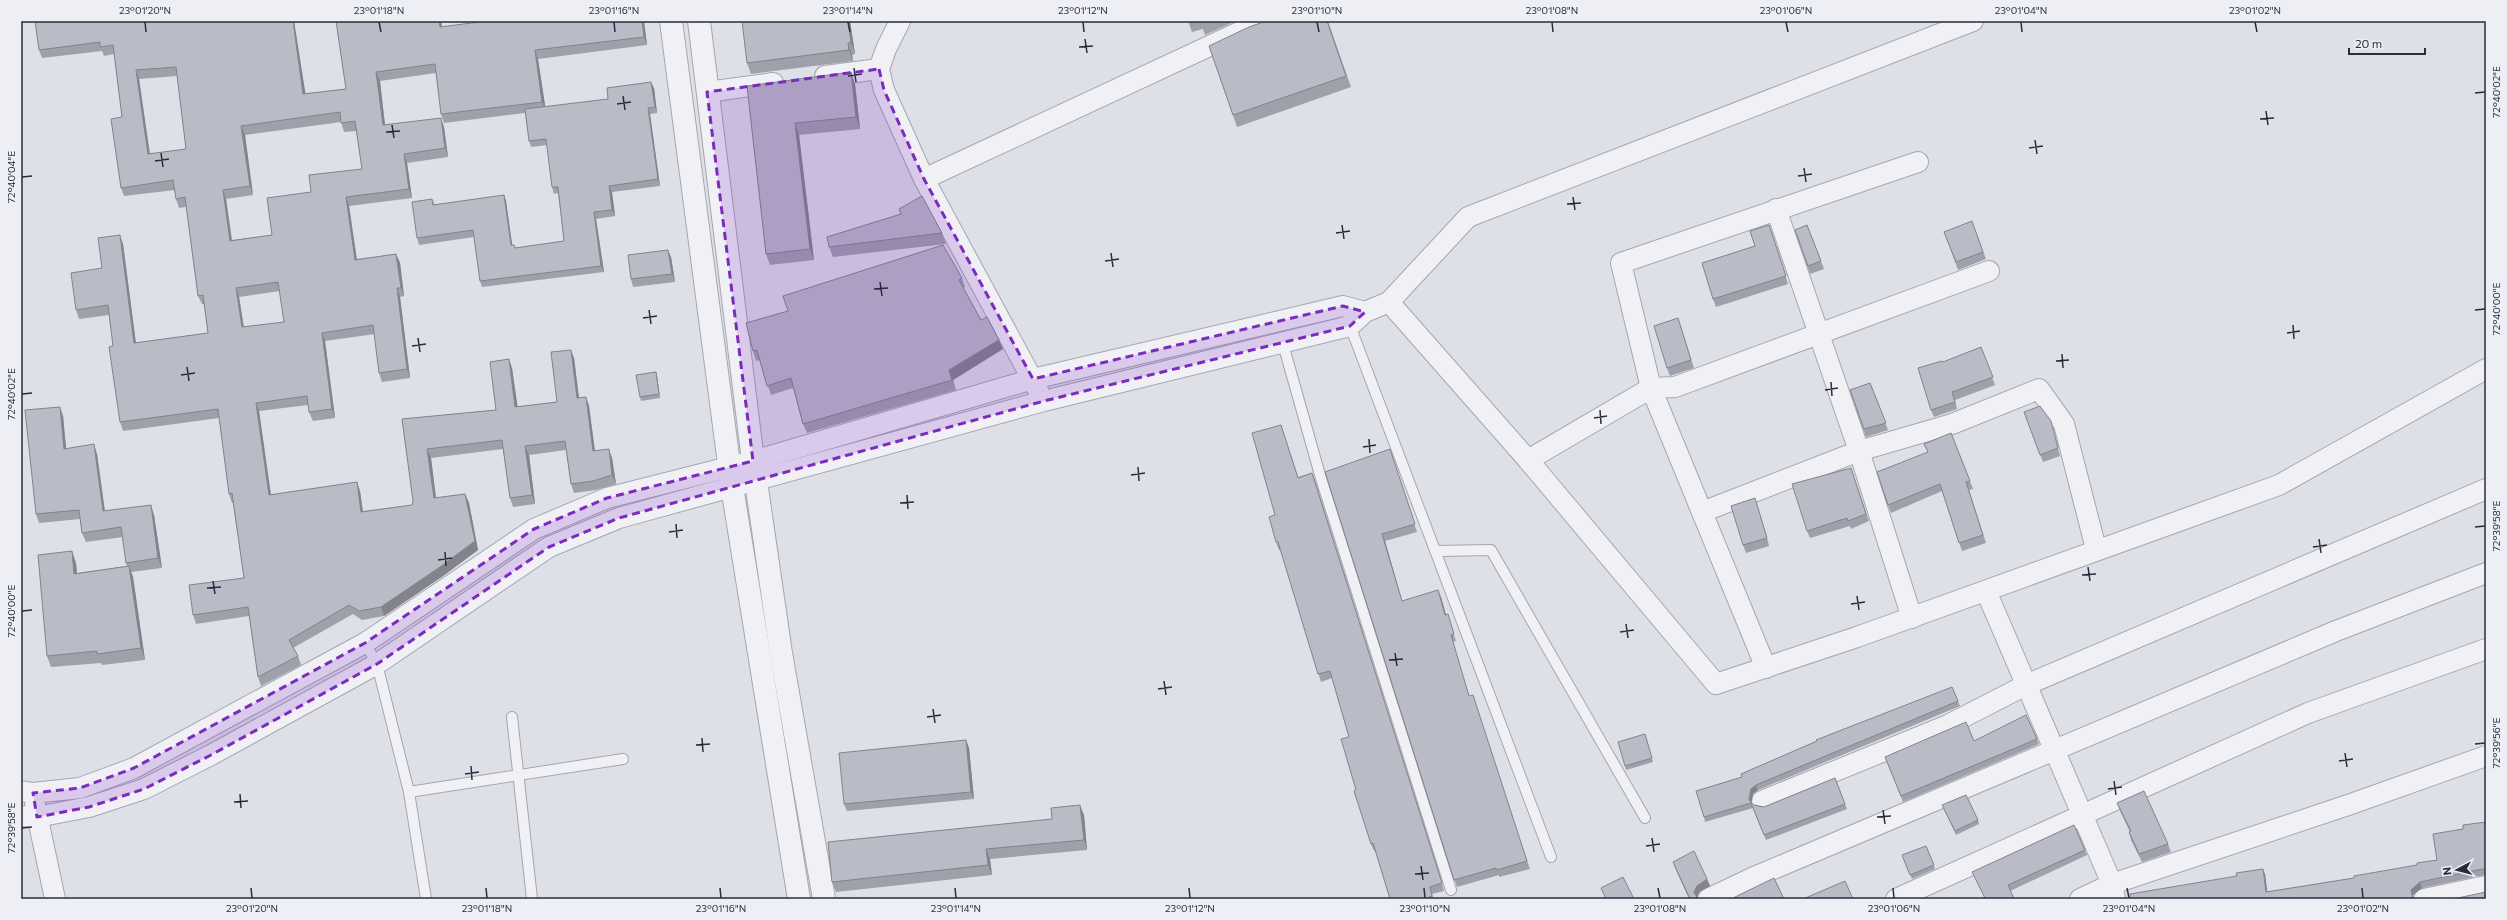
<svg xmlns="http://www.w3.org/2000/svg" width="2507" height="920" font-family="Commissioner,sans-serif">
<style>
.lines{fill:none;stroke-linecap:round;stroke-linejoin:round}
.service-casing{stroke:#a4a6b1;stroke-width:12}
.minor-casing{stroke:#a4a6b1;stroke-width:22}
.tertiary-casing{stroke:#a4a6b1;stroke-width:24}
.service{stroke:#f1f1f5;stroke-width:10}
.minor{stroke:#f1f1f5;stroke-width:20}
.tertiary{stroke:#f1f1f5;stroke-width:22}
.wall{fill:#9fa1aa;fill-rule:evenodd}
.shaded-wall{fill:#82838b}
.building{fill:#b9bbc6;stroke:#82838b;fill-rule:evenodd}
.marked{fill:#7b2cbf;fill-opacity:0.2;stroke:#7b2cbf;stroke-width:3;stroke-dasharray:8 5;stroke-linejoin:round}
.ticks{fill:none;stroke:#292c3d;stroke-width:1.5}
.neatline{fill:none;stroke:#292c3d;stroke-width:1.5}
.ticks-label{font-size:10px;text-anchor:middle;fill:#292c3d}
</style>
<rect width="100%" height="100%" fill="#dee0e7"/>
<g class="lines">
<g class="service-casing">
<g id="service">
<polyline points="1349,323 1551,857"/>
<polyline points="1283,344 1320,475 1451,890"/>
<polyline points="1436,551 1491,550 1645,818"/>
<polyline points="365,643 377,664 409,792 426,899"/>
<polyline points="512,717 532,899"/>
<polyline points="409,792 623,759"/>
</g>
</g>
<g class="minor-casing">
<g id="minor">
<polyline points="900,21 886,49 879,69 884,90 924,179 1038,390"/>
<polyline points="825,76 879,69"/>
<polyline points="707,92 773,83"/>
<polyline points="924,179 1263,21"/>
<polyline points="1776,209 1859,451 1912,618"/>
<polyline points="1389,302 1468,217 1973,21"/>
<polyline points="1528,460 1651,388 1675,387 1989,271"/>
<polyline points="1702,512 1859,451 1952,424 2039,389 2064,424 2096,549"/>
<polyline points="1986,591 2112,884 2115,899"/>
<polyline points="1766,668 1651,388 1621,263 1918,162"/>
<polyline points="21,791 33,793 80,788 134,768 365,643 534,529 607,498 753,461 1033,379 1343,306 1365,312"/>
<polyline points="1762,801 1948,725 2026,685 2486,489"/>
<polyline points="35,805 55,899"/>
<polyline points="21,816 37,817 89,807 144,789 211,755 377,664 549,547 619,518 1044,401 1350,326 1365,312 1389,302 1528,460 1716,684 1857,637 2279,485 2486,369"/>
<polyline points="1708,899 1752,878 2336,631 2486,573"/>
<polyline points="1896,899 2308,713 2486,649"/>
<polyline points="2080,899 2112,884 2351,804 2486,756"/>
<polyline points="2424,899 2486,886"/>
</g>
</g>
<g class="tertiary-casing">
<g id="tertiary">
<polyline points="671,21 732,487 799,899"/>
<polyline points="699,21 753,461 781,653 824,899"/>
</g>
</g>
<use href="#service" class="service"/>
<use href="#minor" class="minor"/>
<use href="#tertiary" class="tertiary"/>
</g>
<g class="wall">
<path d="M35,21H294L305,94L346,89L336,21H441L442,27L487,21H644L647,45L538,59L545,107L608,99L654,88L657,113L650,114L660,186L612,192L615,216L596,219L604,272L482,287L480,281L474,237L419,245L417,238L432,199L435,205L504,195L506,201L512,245H514L516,248L564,241L558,193L554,194L552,187L547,145L531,147L529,141L525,113L444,123L441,114L436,73L380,81L385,125L444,127L448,157L407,163L412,198L349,206L357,259L396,254L400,263L404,296L400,297L410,378L382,382L379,373L375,334L325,341L335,418L313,421L309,412L308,405L259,411L271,494L360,491L363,511L412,505L413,501L402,419L496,410L512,368L517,407L557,402L574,358L579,398L586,397L589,406L595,451L612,458L616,484L596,490L574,493L571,484L566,450L529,455L535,504L513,507L510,498L503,449L431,458L436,498L465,494L469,503L478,550L443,576L384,616L362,620L353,614L293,648L298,656L301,665L261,686L258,677L249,616L196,624L193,615L244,578L233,503H232L229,494L219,418L123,431L120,422L113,346L109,315L79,319L76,310L102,268L123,244L136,343L208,333L204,304H202L198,296L186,207L179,208L176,199L175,190L124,196L121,188L122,117L114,54L104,56L102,51L42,58L39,50ZM177,76L186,149L150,154L139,79ZM341,122L344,132L356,131L362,169L311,192L272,235L232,240L226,199L253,195L245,135ZM280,291L284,322L244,327L239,297Z"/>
<polygon points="850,21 855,54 852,55 853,61 751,74 747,63"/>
<polygon points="1188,21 1236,21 1205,35 1203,29 1192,32"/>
<polygon points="1328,21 1351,87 1237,127 1209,46"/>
<polygon points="851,72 855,84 860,129 799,135 814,260 770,265 766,254 747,86"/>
<polygon points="899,209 942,233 946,244 833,257 829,247 901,214"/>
<polygon points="1972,221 1986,259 1958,270 1944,232"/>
<polygon points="1807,225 1824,269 1810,274 1795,230"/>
<polygon points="1772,233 1788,284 1716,307 1713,299 1755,246"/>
<polygon points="671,257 675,282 633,287 631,279"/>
<polygon points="962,278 965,287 963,288 981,320 1003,349 953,380 956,390 807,433 803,424 793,388 771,395 759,360 756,361 753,351"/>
<polygon points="1678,318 1694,368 1670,376 1667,368"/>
<polygon points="1981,347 1995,385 1955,400 1957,409 1934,417 1931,410"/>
<polygon points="656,372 657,376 660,398 641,401 640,397"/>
<polygon points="1870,383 1888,430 1866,437 1850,390"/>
<polygon points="2024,412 2053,429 2060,456 2043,462"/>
<polygon points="63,416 66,448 97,454 105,511 154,515 162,568 131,572 133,577 145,660 102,665 101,663 51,667 47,656 72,551 76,563 77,573 127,566 126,563 123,537 86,542 82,533 80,519 39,523 36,514"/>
<polygon points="1281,425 1298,477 1312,473 1315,481 1444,891 1432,894 1434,899 1390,899 1376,851 1374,851 1371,844 1356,790 1349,737 1332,678 1321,682 1281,550 1279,550 1276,542 1275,515"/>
<polygon points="1951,433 1973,489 1969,490 1986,543 1962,551 1942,491 1891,513 1888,505 1927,452"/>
<polygon points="1392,456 1417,532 1385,541 1402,601 1441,597 1446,615 1450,622 1456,641 1453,642 1469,696 1530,869 1499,877 1499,875 1457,887 1325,472"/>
<polygon points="1851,468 1869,521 1851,529 1850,526 1810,538 1807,531"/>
<polygon points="1755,498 1769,546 1746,553 1743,545"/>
<polygon points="1952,687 1960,706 1758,790 1753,794 1752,803 1754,805 1764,807 1835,778 1847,809 1766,840 1753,808 1705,822 1704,817 1742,777"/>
<polygon points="1646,738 1653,762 1626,770 1625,766"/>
<polygon points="2037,739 2039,744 1903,802 1885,757 1974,741"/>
<polygon points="966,740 969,748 974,799 847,811 844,804"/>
<polygon points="2117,803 2168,844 2171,852 2142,862 2131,840 2129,832 2130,832 2120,811"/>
<polygon points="1942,805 1978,820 1979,824 1956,835"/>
<polygon points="1084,815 1087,850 990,859 992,875 836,892 832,882 1052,819"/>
<polygon points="2486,822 2486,875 2484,875 2422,888 2413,895 2130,899 2265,874 2267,892 2354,878 2417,865 2437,860 2463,829"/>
<polygon points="1926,846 1935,869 1912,879 1902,855"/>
<polygon points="2085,850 2087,855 2010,891 1985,898 1972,872"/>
<polygon points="1673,862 1707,879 1710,886 1699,892 1697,897 1698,899 1689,899 1675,868"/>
</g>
<g class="shaded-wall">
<polygon points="293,21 294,21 307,103 303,94"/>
<polygon points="439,21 441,21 443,36 440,27"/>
<polygon points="642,21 644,21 647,45 644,37"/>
<polygon points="848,21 850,21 855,54 851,43"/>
<polygon points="848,43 852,55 853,61 849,50"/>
<polygon points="535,50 538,59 546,111 542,102"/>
<polygon points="136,70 139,79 151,163 148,154"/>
<polygon points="376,72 380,81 386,134 383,125"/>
<polygon points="851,72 855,84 860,129 856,117"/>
<polygon points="651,82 654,88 657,113 655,107"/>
<polygon points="648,108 650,114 660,186 658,179"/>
<polygon points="441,118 444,127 448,157 445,148"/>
<polygon points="795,123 799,135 814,260 810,249"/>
<polygon points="241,126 245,135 253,195 250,186"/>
<polygon points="404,154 407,163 412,198 409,189"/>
<polygon points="609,186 612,192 615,216 612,210"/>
<polygon points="223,190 226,199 233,250 230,241"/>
<polygon points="504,195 506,201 513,251 511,245"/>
<polygon points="346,197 349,206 358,269 355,260"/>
<polygon points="594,212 596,219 604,272 601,266"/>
<polygon points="120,235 123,244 137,352 134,343"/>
<polygon points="668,250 671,257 675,282 672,274"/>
<polygon points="396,254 400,263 404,296 401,288"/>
<polygon points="236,288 239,297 245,336 242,327"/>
<polygon points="397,288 400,297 410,378 407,369"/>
<polygon points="322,333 325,341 335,418 332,409"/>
<polygon points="999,340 1003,349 953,380 956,390 949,370"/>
<polygon points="571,350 574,358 580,407 577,398"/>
<polygon points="509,359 512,368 519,416 515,407"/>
<polygon points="656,372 657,376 660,398 659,394"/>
<polygon points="586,397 589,406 596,460 593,451"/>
<polygon points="256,403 259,411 272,504 269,495"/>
<polygon points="60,407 63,416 67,458 64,449"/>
<polygon points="94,444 97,454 106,520 103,511"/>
<polygon points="525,446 529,455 535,504 532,495"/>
<polygon points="427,449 431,458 437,507 434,498"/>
<polygon points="609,449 612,458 616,484 612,475"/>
<polygon points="1312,473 1315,481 1444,891 1442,883"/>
<polygon points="357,482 360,491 364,521 361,512"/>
<polygon points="465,494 469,503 478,550 443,576 384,616 381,607"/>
<polygon points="1755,498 1757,506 1769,546 1767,538"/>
<polygon points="151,505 154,515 162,568 158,558"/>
<polygon points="1382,534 1385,541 1404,608 1402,601"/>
<polygon points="72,551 76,563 78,585 74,574"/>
<polygon points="129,566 133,577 145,660 141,648"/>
<polygon points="1438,590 1441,597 1448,622 1445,615"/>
<polygon points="966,740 969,748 974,799 971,792"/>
<polygon points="1756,785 1758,790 1753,794 1751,803 1749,800 1751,789"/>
<polygon points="1080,805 1084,815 1087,850 1084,840"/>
<polygon points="986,849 990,859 992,875 988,865"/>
<polygon points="2263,869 2265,874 2268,897 2266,892"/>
<polygon points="1707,879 1710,886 1699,892 1697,898 1694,892 1697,886"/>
<polygon points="2420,882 2422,888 2413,895 2414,899 2413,899 2411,890"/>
</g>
<g class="building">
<path d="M35,21H293L303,94L346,89L336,21H439L440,27L487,21H642L644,37L535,50L542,102L441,114L435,64L376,72L383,125L441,118L445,148L404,154L409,189L346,197L355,260L396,254L401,288H397L407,369L379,373L373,325L322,333L332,409L309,412L307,396L256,403L269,495L357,482L361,512L412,505L413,501L402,419L496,410L490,362L509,359L515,407L557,402L551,352L571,350L577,398L586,397L593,451L609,449L612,475L593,481L571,484L565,441L525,446L532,495L510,498L502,440L427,449L434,498L465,494L475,541L440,567L381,607L359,611L349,605L289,640L298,656L258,677L248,607L193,615L189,585L244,578L232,493L229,494L218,409L120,422L109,347L113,346L108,305L76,310L71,273L102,268L98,238L120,235L134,343L208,333L203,295L198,296L185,197L176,199L173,180L121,188L111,119L122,117L113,45L100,47V42L39,50ZM176,67L186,149L148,154L136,70ZM340,112L341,123L355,121L362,169L309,175L311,192L267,198L272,235L230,241L223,190L250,186L241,126ZM278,282L284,322L242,327L236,288Z"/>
<polygon points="742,21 848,21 851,43 848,43 849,50 747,63"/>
<polygon points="1266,21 1327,21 1346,76 1233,115 1209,46 1249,27"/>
<polygon points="851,72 856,117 795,123 810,249 766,254 747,86"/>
<polygon points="651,82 655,107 648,108 658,179 609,186 612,210 594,212 601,266 480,281 473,230 417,238 412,202 432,199 433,205 504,195 511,245 514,245 515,248 564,241 558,187 552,187 546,139 529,141 525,109 608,99 607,88"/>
<polygon points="922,196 942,233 829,247 827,237 901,214 899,209"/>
<polygon points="1972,221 1983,252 1956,262 1944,232"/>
<polygon points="1769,225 1786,276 1713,299 1702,263 1755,246 1750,231"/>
<polygon points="1807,225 1821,261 1808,266 1795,230"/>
<polygon points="943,245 962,278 959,280 981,320 987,317 999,340 949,370 952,380 803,424 791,378 767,386 757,350 753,351 746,323 788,311 783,296"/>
<polygon points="668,250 672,274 631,279 628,255"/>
<polygon points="1678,318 1691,360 1667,368 1654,326"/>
<polygon points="1981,347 1993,377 1952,392 1955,402 1931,410 1918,368 1942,361 1943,362"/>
<polygon points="656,372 659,394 640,397 636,375"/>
<polygon points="1870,383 1886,423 1864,429 1850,390"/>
<polygon points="2040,406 2051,421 2058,448 2040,455 2024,412"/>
<polygon points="60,407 64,449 94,444 103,511 151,505 158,558 126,563 121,527 82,533 79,510 36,514 25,410"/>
<polygon points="1281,425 1298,478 1312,473 1442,883 1430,887 1432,896 1424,899 1390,899 1373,843 1371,844 1354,791 1356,790 1341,739 1349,737 1330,671 1318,674 1278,542 1276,542 1269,517 1275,515 1252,433"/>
<polygon points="1951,433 1970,481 1966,482 1983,535 1959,543 1940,484 1888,505 1877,472 1928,452 1924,444"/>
<polygon points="1390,449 1415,524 1382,534 1402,601 1438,590 1445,615 1448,614 1454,634 1451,635 1469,696 1473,695 1527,861 1497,870 1496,868 1454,880 1325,472"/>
<polygon points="1851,468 1866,514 1848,521 1847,518 1807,531 1792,484"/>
<polygon points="1755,498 1767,538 1743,545 1731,506"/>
<polygon points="72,551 74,574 129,566 141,648 97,654 97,651 47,656 38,555"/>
<polygon points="1952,687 1958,701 1756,785 1751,789 1749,800 1754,805 1764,807 1835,778 1845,804 1764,835 1751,803 1704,817 1696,791 1742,777 1741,774 1817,741 1816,740"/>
<polygon points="2026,715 2037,739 1901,796 1885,757 1966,722 1974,741"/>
<polygon points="1645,734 1652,758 1625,766 1618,742"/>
<polygon points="966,740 971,792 844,804 839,753"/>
<polygon points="2144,791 2168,844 2139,854 2129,832 2131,831 2117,803"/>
<polygon points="1966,795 1978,820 1955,831 1942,805"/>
<polygon points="1080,805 1084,840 986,849 988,865 832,882 828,842 1052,819 1051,808"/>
<polygon points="2486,822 2486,871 2482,869 2420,882 2411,890 2413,899 2130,899 2130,894 2237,876 2236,873 2263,869 2266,892 2354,878 2354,876 2417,865 2417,863 2437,860 2433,834 2463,829 2463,825"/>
<polygon points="2074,825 2085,850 2008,885 2014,899 1985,899 1984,896 1972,872"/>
<polygon points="1926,846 1934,865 1910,875 1902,855"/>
<polygon points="1694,851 1707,879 1697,886 1694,892 1698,899 1690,899 1673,862"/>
<polygon points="1623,877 1634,899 1606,899 1601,888"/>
<polygon points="1774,878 1784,899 1731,899"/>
<polygon points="1845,881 1853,899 1803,899"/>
<polygon points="2486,892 2486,899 2453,899"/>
</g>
<path class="marked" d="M879,69L884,90L924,179L1033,379L1343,306L1365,312L1350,326L1044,401L619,518L549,547L377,664L211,755L144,789L89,807L37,817L33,793L80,788L134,768L365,643L534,529L607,498L753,461L707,92Z"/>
<path class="ticks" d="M145,22L146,32M379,22L381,32M614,22L615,32M848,22L850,32M1083,22L1084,32M1317,22L1319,32M1552,22L1553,32M1786,22L1788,32M2021,22L2022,32M2255,22L2257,32M1085,39L1087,53M1079,47L1093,46M854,68L856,82M848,76L862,74M2475,93L2485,92M623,96L625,110M617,104L631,102M2266,111L2268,125M2260,119L2274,118M392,125L394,138M386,132L400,131M2035,140L2037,154M2029,148L2043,146M161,153L163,167M155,161L169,159M1804,168L1806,182M1798,176L1812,174M22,177L32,176M1573,197L1575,210M1567,204L1581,203M1342,225L1344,239M1336,233L1350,231M1111,253L1113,267M1105,261L1119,259M880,282L882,296M874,289L888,288M649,310L651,324M2475,310L2485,309M643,318L657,316M2293,325L2294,339M2287,333L2300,331M418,338L420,352M412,346L426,344M2062,354L2063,368M2056,361L2069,360M187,367L189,381M181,375L195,373M1831,382L1832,396M1825,390L1838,388M22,394L32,393M1600,410L1601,424M1594,418L1607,416M1369,439L1370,453M1363,447L1376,445M1138,467L1139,481M1131,475L1145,473M907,495L908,509M900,503L914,502M676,524L677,538M2475,527L2485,526M669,532L683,530M2319,539L2321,553M2313,547L2327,545M445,552L446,566M438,560L452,558M2088,567L2090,581M2082,575L2096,574M213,581L215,594M207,588L221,587M1857,596L1859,610M1851,604L1865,602M22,611L32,610M1626,624L1628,638M1620,632L1634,630M1395,653L1397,666M1389,660L1403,659M1164,681L1166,695M1158,689L1172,687M933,709L935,723M927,717L941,715M702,738L703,752M2475,744L2485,743M696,745L710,744M2345,753L2347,767M2339,761L2353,759M471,766L472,780M465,774L479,772M2114,781L2116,795M2108,789L2122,787M240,794L241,808M234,802L248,801M1883,810L1885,824M1877,817L1891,816M22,828L32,827M1652,838L1654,852M1646,846L1660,844M1421,866L1423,880M1415,874L1429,873M251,888L252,898M486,888L487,898M720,888L721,898M955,888L956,898M1189,888L1190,898M1424,888L1425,898M1658,888L1660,898M1893,888L1894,898M2127,888L2129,898M2362,888L2363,898"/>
<rect width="2507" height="920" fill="none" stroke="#eeeff5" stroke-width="44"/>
<g transform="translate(2457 870) rotate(263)" stroke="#eeeff5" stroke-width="3" paint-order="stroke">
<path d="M0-3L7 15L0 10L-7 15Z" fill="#292c3d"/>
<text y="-6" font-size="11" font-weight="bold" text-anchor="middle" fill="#292c3d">N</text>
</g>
<path d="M2349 48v6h76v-6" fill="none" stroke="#292c3d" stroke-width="2"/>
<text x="2355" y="48" font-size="12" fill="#292c3d" stroke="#eeeff5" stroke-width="3" paint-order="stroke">20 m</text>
<rect x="22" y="22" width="2463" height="876" class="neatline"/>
<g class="ticks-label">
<text x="145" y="14">23°01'20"N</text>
<text x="379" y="14">23°01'18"N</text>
<text x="614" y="14">23°01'16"N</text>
<text x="848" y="14">23°01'14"N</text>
<text x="1083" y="14">23°01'12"N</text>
<text x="1317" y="14">23°01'10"N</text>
<text x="1552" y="14">23°01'08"N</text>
<text x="1786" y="14">23°01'06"N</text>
<text x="2021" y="14">23°01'04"N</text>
<text x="2255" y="14">23°01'02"N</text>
<text transform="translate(2496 92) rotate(-90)" y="4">72°40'02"E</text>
<text transform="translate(11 177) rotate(-90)" y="4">72°40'04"E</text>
<text transform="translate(2496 309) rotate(-90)" y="4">72°40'00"E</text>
<text transform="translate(11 394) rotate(-90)" y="4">72°40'02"E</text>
<text transform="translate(2496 526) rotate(-90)" y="4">72°39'58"E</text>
<text transform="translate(11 611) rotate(-90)" y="4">72°40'00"E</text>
<text transform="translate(2496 743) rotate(-90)" y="4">72°39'56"E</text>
<text transform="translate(11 828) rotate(-90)" y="4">72°39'58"E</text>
<text x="252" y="912">23°01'20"N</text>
<text x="487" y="912">23°01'18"N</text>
<text x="721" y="912">23°01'16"N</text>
<text x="956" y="912">23°01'14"N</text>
<text x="1190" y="912">23°01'12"N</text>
<text x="1425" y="912">23°01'10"N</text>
<text x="1660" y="912">23°01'08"N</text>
<text x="1894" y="912">23°01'06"N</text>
<text x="2129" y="912">23°01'04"N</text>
<text x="2363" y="912">23°01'02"N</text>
</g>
</svg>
